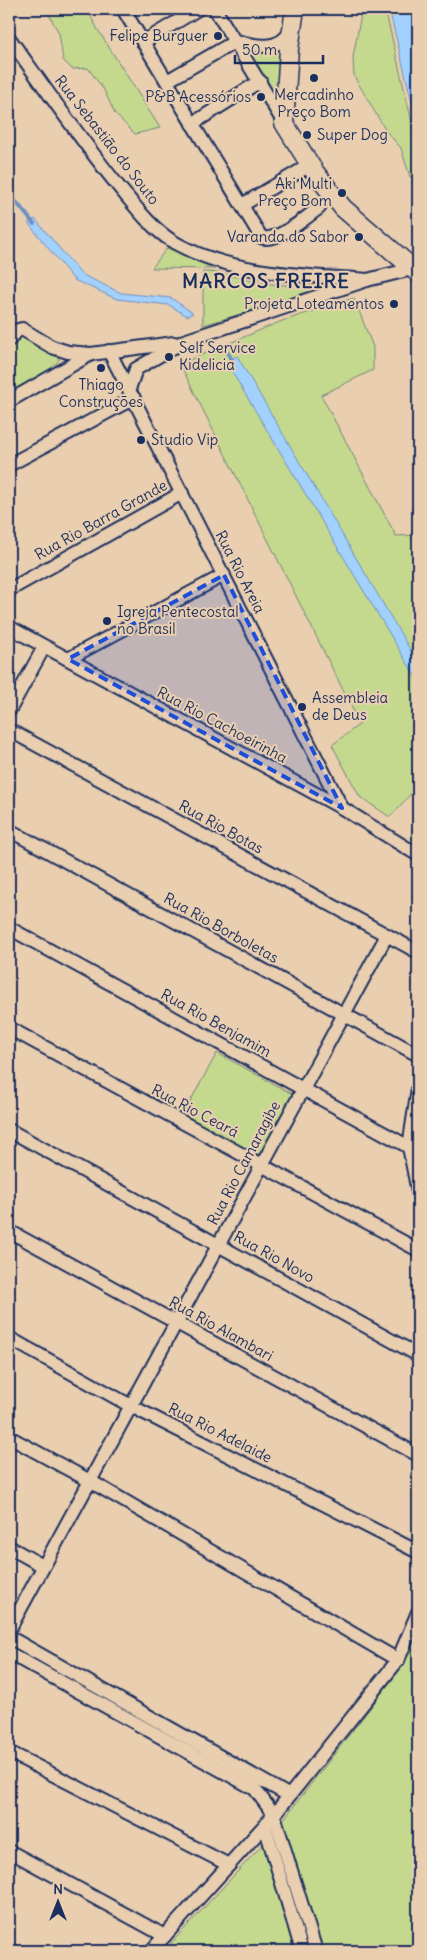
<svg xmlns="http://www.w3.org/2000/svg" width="427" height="1960" font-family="Delius,sans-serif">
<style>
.green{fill:#c5d98e;stroke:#708476}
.water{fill:#a3d1fe;stroke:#6d90be}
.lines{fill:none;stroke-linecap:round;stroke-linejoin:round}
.stream{stroke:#6d90be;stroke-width:4}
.minor-casing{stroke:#1b2f5e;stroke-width:16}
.secondary-casing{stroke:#1b2f5e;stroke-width:21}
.minor{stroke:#e9ceb0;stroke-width:12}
.secondary{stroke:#e9ceb0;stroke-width:18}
.marked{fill:#1d4ed8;fill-opacity:0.2;stroke:#1d4ed8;stroke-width:4;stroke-dasharray:10 6;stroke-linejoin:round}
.poi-dot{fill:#1b2f5e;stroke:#e9ceb0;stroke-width:2}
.labels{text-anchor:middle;stroke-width:4;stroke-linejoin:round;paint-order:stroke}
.poi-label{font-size:15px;fill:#1b2f5e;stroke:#e9ceb0;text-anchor:end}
.street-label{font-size:15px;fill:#1b2f5e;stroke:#e9ceb0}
.district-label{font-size:20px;font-weight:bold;letter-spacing:1px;fill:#1b2f5e;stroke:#e9ceb0}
</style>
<rect width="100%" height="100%" fill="#e9ceb0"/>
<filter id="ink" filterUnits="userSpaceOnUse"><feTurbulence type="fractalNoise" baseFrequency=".02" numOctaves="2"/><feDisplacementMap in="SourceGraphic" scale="10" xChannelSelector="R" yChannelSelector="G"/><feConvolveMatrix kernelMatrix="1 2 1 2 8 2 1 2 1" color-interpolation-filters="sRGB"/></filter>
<g filter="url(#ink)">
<g class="green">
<polygon points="46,9 87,9 98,30 160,128 135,134 115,114 104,90 88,68 72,69 63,60 59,33"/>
<polygon points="362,9 385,9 418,147 418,176 410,177 401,148 386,131 354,76 353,57"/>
<polygon points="243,46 266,52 282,47 277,101"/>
<polygon points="167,248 215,269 152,268"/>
<path d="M203,272C223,272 238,278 257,282C288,288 320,284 351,282L203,325Z"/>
<polygon points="354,298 373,347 373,370 321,395 396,536 418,535 418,786 390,817 360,797 332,745 360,724 180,364 282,321"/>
<polygon points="22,332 24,332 57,355 59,360 49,371 9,392 9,348"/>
<polygon points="217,1053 296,1096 259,1162 181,1118"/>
<polygon points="418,1632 418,1951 323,1951 283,1820 402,1667"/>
<polygon points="263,1844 296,1951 164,1951"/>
</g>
<g class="water">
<polygon points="389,9 418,9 418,126"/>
<polygon points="35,219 81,274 121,293 171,298 193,313 187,316 169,305 117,299 74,280 28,223"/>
<polygon points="237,356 418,663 418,681 226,362"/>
</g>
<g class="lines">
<g class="stream">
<polyline points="9,193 34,224"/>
<polyline points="228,353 233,362"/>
</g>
<g class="minor-casing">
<g id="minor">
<path d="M123,9L261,237C276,244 306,217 319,208"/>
<polyline points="215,9 284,123"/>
<path d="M9,38C45,88 80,139 119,187C135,206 151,228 172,241C229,275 303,275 367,280"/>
<polyline points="143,42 198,9"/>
<path d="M167,81L236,41C254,46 281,52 291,30"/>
<polyline points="192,124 260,81"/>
<polyline points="242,205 310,165"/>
<polyline points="9,340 18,330 22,329 52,347 68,352 91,354"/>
<polyline points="109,351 342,808"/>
<polyline points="129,389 136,369 184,341 367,280 412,269 418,261"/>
<polyline points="9,401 91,354 174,343"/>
<polyline points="9,465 134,398"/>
<polyline points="9,590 182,493"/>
<polyline points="9,627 342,808 418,855"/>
<polyline points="68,659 224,575"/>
<polyline points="9,711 44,647"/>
<polyline points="9,730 418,952"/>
<polyline points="9,830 418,1055"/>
<polyline points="9,928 409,1147"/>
<polyline points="9,1028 418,1250"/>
<polyline points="418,1088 409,1147 418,1192"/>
<polyline points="9,1130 418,1355"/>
<polyline points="9,1231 418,1455"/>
<polyline points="9,1338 131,1406 418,1552"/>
<polyline points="9,1437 90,1481 398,1660"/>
<polyline points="9,1547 43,1566"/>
<polyline points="9,1630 387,935"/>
<polyline points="9,1637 288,1795"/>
<polyline points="9,1653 255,1789 274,1815 316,1951"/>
<polyline points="9,1752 229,1865"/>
<polyline points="265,1826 302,1951"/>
<polyline points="9,1851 165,1936"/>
<polyline points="151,1951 274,1815 398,1660 418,1612"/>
</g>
</g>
<g class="secondary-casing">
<polyline id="secondary" points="295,9 289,49 284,123 314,171 343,208 418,273"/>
</g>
<use href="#minor" class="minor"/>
<use href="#secondary" class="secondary"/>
</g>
</g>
<path class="marked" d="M224,575L342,808L68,659Z"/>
<g class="poi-dot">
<circle cx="218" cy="36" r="5"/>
<circle cx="314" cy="78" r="5"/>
<circle cx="261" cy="97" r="5"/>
<circle cx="307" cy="135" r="5"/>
<circle cx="342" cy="193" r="5"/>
<circle cx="359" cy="237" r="5"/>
<circle cx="394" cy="304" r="5"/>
<circle cx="169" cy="357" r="5"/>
<circle cx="101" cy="368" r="5"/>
<circle cx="141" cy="440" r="5"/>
<circle cx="107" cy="621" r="5"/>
<circle cx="302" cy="707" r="5"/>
</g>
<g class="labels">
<g class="poi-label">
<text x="208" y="41">Felipe Burguer</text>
<text x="314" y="100" text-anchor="middle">Mercadinho<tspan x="314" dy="17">Preço Bom</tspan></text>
<text x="251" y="102">P&amp;B Acessórios</text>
<text x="317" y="140" text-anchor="start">Super Dog</text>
<text x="332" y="189">Aki Multi<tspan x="332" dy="17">Preço Bom</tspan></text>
<text x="349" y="242">Varanda do Sabor</text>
<text x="384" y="309">Projeta Loteamentos</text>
<text x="179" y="353" text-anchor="start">Self Service<tspan x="179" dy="17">Kidelicia</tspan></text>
<text x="101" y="390" text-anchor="middle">Thiago<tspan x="101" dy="17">Construções</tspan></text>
<text x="151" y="445" text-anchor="start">Studio Vip</text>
<text x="117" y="617" text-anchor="start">Igreja Pentecostal<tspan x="117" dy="17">no Brasil</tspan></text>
<text x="312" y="703" text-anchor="start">Assembleia<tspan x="312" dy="17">de Deus</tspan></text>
</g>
<g class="street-label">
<text transform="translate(107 140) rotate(52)" y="5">Rua Sebastião do Souto</text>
<text transform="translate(101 520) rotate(-29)" y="5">Rua Rio Barra Grande</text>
<text transform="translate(240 572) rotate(63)" y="5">Rua Rio Areia</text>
<text transform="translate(222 725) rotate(28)" y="5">Rua Rio Cachoeirinha</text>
<text transform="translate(221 827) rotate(29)" y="5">Rua Rio Botas</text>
<text transform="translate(221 928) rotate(29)" y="5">Rua Rio Borboletas</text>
<text transform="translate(216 1023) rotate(29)" y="5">Rua Rio Benjamim</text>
<text transform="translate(195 1111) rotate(28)" y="5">Rua Rio Ceará</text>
<text transform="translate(244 1163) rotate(-62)" y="5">Rua Rio Camaragibe</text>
<text transform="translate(274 1257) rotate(29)" y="5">Rua Rio Novo</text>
<text transform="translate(221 1329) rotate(29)" y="5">Rua Rio Alambari</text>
<text transform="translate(220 1433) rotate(27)" y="5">Rua Rio Adelaide</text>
</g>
<g class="district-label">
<text x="266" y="288">MARCOS FREIRE</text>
</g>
</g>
<rect width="427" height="1960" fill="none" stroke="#e9ceb0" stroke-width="30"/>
<rect x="15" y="15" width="397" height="1930" fill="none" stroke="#1b2f5e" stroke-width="2" filter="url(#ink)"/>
<g transform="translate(58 1902)" stroke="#e9ceb0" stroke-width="4" paint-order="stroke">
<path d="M0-4L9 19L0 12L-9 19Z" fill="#1b2f5e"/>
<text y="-8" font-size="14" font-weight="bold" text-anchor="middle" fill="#1b2f5e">N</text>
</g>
<path d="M235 55v8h88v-8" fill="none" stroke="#1b2f5e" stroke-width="2.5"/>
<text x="242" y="55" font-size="15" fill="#1b2f5e" stroke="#e9ceb0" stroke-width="4" paint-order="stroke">50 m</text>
</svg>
